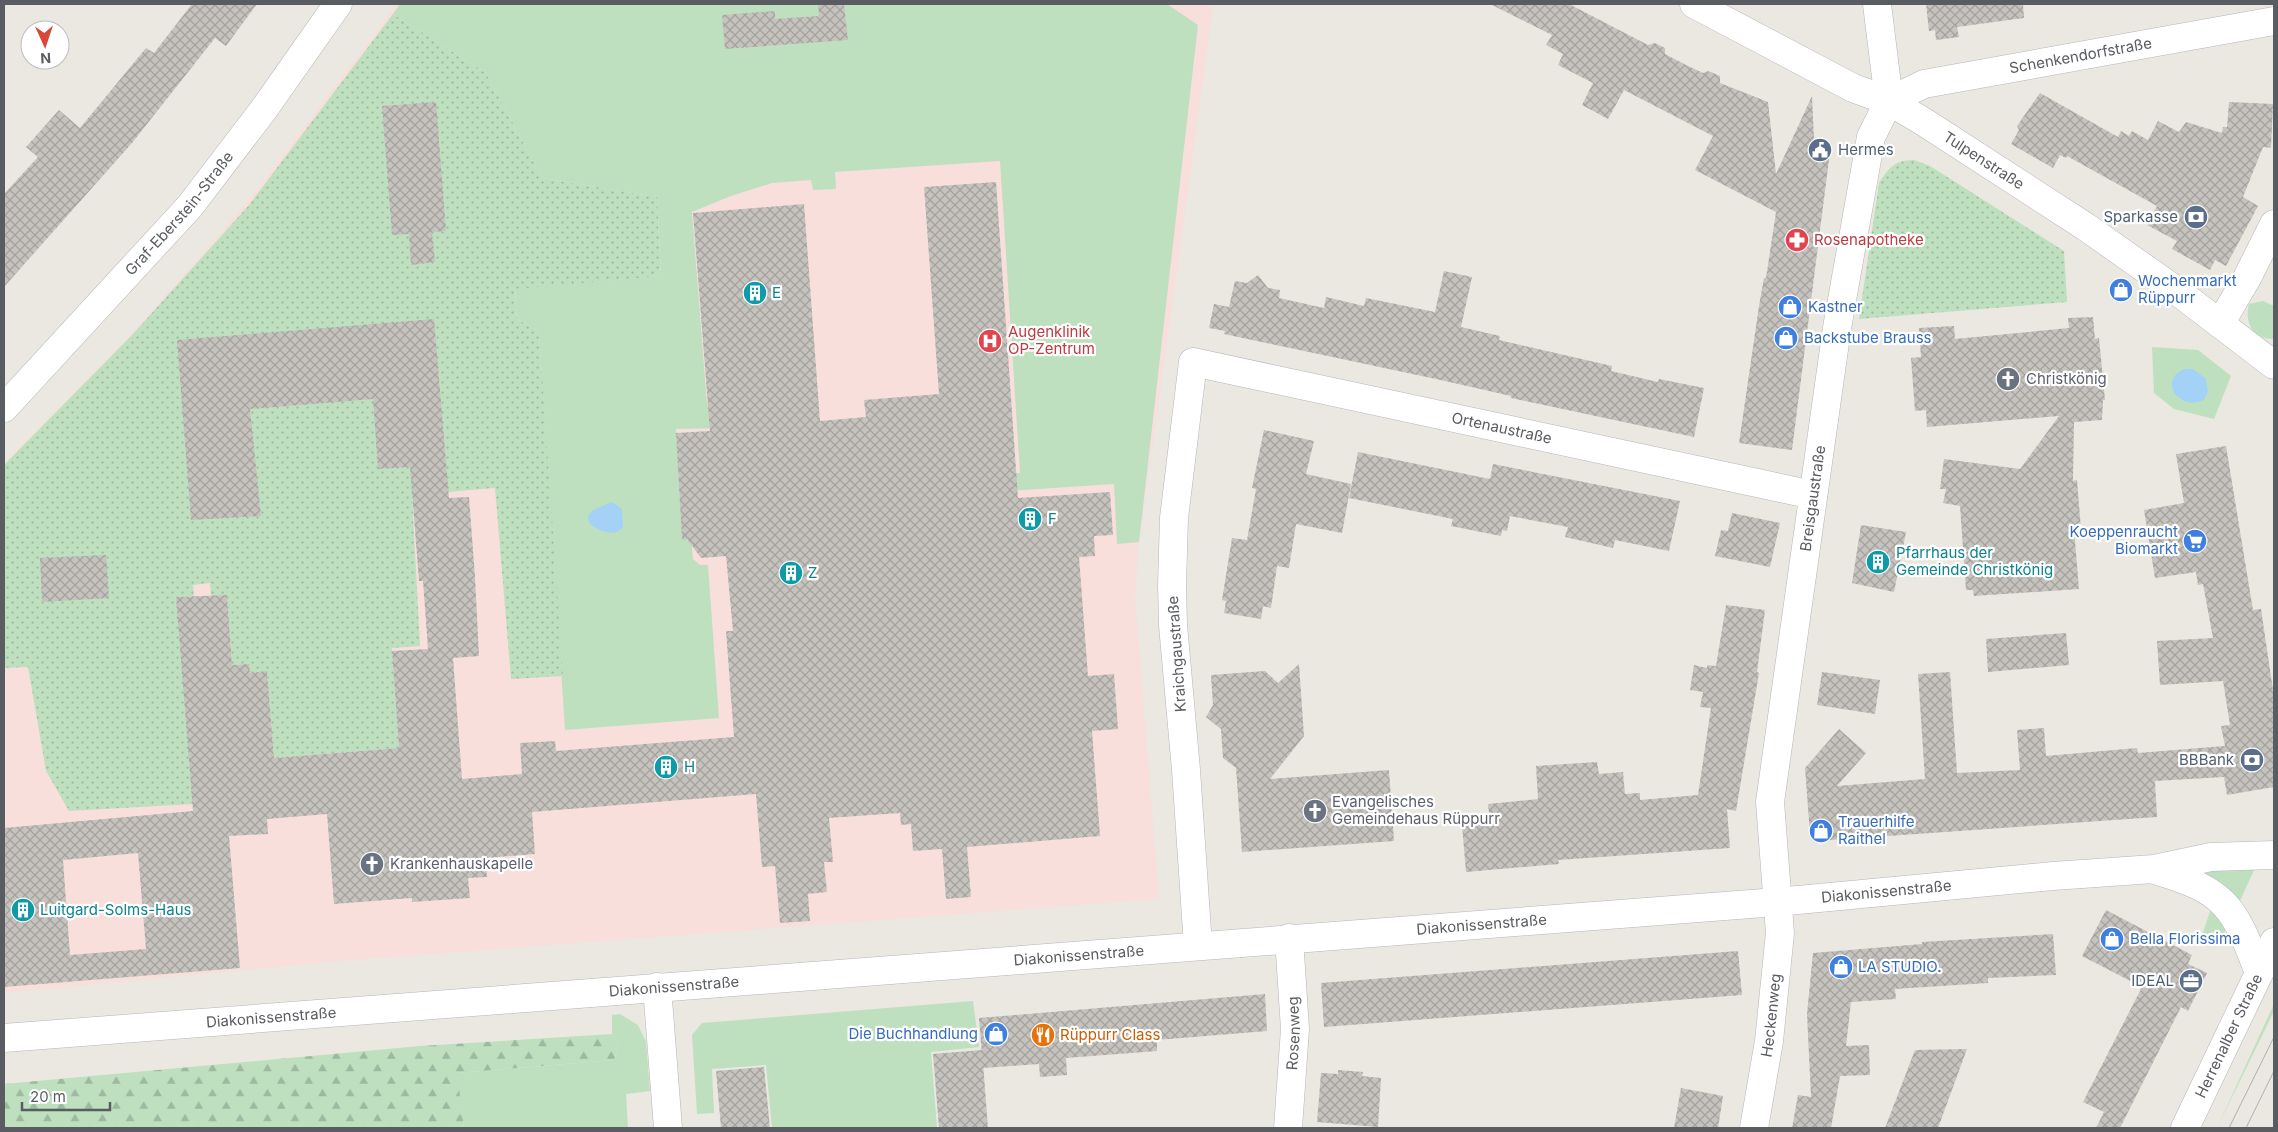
<svg xmlns="http://www.w3.org/2000/svg" width="2278" height="1132" font-family="Inter,sans-serif">
<style>
.medical{fill:#f8dfdc}
.grass{fill:#bee0bf;fill-rule:evenodd}
.forest{fill:url(#forest-firs)}
.park{fill:url(#park-dots)}
.water{fill:#a4d2f6}
.building{fill:url(#building-cross-hatch);fill-rule:evenodd}
.lines{fill:none;stroke-linecap:round;stroke-linejoin:round}
.street-casing{stroke:#b3b6ba;stroke-width:29}
.secondary-casing{stroke:#b2b5ba;stroke-width:29}
.street{stroke:#fff;stroke-width:28}
.secondary{stroke:#fff;stroke-width:28}
.tram{stroke:#afb0b0;stroke-width:1}
.labels{text-anchor:middle;stroke-width:4.5;stroke-linejoin:round;paint-order:stroke}
.street-label{font-size:15px;fill:#595c60;stroke:#fff}
.service-label{font-size:15px;fill:#4e5e75;stroke:#fff;text-anchor:end}
.health-label{font-size:15px;fill:#be3a42;stroke:#fff;text-anchor:start}
.shop-label{font-size:15px;fill:#366cbe;stroke:#fff;text-anchor:start}
.culture-label{font-size:15px;fill:#0d838f;stroke:#fff;text-anchor:start}
.worship-label{font-size:15px;fill:#5b616d;stroke:#fff;text-anchor:start}
.food-label{font-size:15px;fill:#c56008;stroke:#fff;text-anchor:start}
</style>
<defs>
<pattern id="forest-firs" width="22" height="20" patternUnits="userSpaceOnUse" patternTransform="scale(1.25)"><rect width="22" height="20" fill="#bee0bf"/><path d="M5 1l3.5 6h-7zM16 11l3.5 6h-7z" fill="#9db99f"/></pattern>
<pattern id="park-dots" width="8" height="8" patternUnits="userSpaceOnUse" patternTransform="scale(1.25)"><rect width="8" height="8" fill="#bee0bf"/><path d="M2 2h.1M6 6h.1" fill="none" stroke="#9db99f" stroke-width="1.8" stroke-linecap="round"/></pattern>
<pattern id="building-cross-hatch" width="8" height="8" patternUnits="userSpaceOnUse" patternTransform="scale(1.25)"><rect width="8" height="8" fill="#c6c3be"/><path d="M0 0l8 8M0 8l8-8" fill="none" stroke="#a4a29e"/></pattern>
</defs>
<rect width="100%" height="100%" fill="#eae8e0"/>
<polygon class="medical" points="397,4 1206,4 1213,8 1138,553 1135,597 1159,899 341,961 4,993 4,463 132,334 246,204"/>
<g class="grass">
<polygon points="400,4 1167,4 1198,25 1139,542 1117,544 1114,484 948,495 948,478 1020,473 1000,161 835,172 836,189 813,190 811,180 772,183 731,196 692,212 707,404 728,403 728,428 676,429 682,539 691,539 693,559 700,565 708,565 719,718 565,730 539,332 517,319 515,288 661,276 657,197 542,178 486,73 393,14"/>
<path d="M2263,301L2274,306V339C2253,340 2244,322 2249,304Z"/>
<path d="M2152,347L2198,350L2231,376L2214,419L2174,409L2154,393ZM2178,372L2181,400C2172,392 2170,382 2178,372Z"/>
<polygon points="2255,868 2238,905 2202,876 2202,870"/>
<polygon points="2211,909 2227,926 2218,946 2201,938"/>
<polygon points="973,1001 979,1047 931,1052 937,1128 772,1128 766,1065 712,1069 714,1113 697,1114 692,1035 702,1023"/>
<polygon points="2274,1004 2274,1011 2217,1128"/>
<polygon points="620,1014 638,1025 646,1042 650,1091 626,1094 628,1128 464,1128 456,1073 614,1060 619,1046 612,1034 612,1015"/>
</g>
<polygon class="forest" points="612,1034 619,1046 614,1060 457,1073 464,1128 4,1128 4,1084 420,1046"/>
<g class="park">
<polygon points="393,14 486,73 542,178 657,197 661,276 515,289 517,319 539,332 563,676 511,679 495,488 412,495 420,646 392,648 399,748 274,758 267,672 250,673 249,664 232,665 227,595 211,596 210,583 193,585 194,596 177,597 193,804 69,811 46,771 28,667 4,668 4,465 133,334 249,205"/>
<path d="M1914,160L1930,166L2064,251L2067,302L1859,319L1879,183C1890,167 1893,161 1914,160Z"/>
</g>
<g class="water">
<path d="M2184,369H2193L2206,379L2208,391L2204,400C2178,412 2158,380 2184,369Z"/>
<path d="M612,502L622,509L623,527C615,538 598,531 589,523L588,516L593,510Z"/>
</g>
<g class="building">
<polygon points="192,4 257,4 226,46 215,38 132,143 4,287 4,194 38,157 26,147 59,110 80,128 146,48 154,53"/>
<polygon points="818,4 844,4 848,40 725,49 722,15 775,11 775,19 819,16"/>
<polygon points="1490,4 1569,4 1648,45 1655,43 1665,48 1665,54 1686,65 1703,73 1708,71 1720,76 1720,83 1768,102 1776,174 1812,96 1814,139 1831,144 1792,450 1739,443 1759,306 1764,278 1766,278 1776,212 1695,170 1713,136 1624,90 1608,119 1582,105 1593,83 1558,65 1563,54 1546,45 1552,35"/>
<polygon points="1926,4 2023,4 2024,18 1957,27 1959,37 1936,40 1935,30 1929,31"/>
<polygon points="2040,93 2118,137 2121,131 2129,136 2132,131 2148,140 2158,121 2179,132 2186,122 2222,133 2223,127 2227,127 2229,102 2273,104 2271,148 2263,147 2243,197 2258,206 2226,266 2215,260 2210,270 2172,249 2177,241 2147,225 2157,206 2067,156 2066,158 2060,155 2053,168 2011,144 2019,130 2017,126"/>
<polygon points="436,102 446,231 432,232 435,262 411,265 409,234 392,235 382,106"/>
<path d="M996,182L1018,498L1110,492L1113,535L1094,536L1095,556L1079,557L1088,676L1114,674L1118,729L1092,731L1100,836L967,847L971,897L946,899L942,849L913,851L911,824L901,825L900,813L829,818L833,862H824L827,892L808,894L810,921L780,923L775,866L762,867L756,794L532,812L535,854L485,858L487,877L468,878L470,898L412,902V898L334,904L327,814L267,819L268,834L229,836L240,968L4,987V828L193,811L176,597L227,595L232,665L249,664L250,673L267,671L274,758L399,748L392,651L428,649L423,581H419L410,467L378,469L373,399L250,409L261,516L191,520L177,340L434,319L449,498L469,497L475,577L479,656L453,658L462,779L522,774L520,743L555,741L556,751L734,737L726,631H733L726,556L701,558L687,539L682,540L676,433L710,431L693,213L804,204L820,421L866,417L864,400L939,394L924,187ZM138,853L146,949L70,955L63,860Z"/>
<polygon points="1444,271 1472,277 1461,327 1500,336 1499,340 1612,366 1611,371 1658,382 1659,379 1704,388 1694,437 1511,398 1511,396 1436,379 1224,334 1225,331 1209,328 1214,304 1229,307 1235,281 1247,283 1258,275 1268,288 1280,290 1279,298 1324,308 1326,297 1364,306 1366,298 1435,312"/>
<polygon points="2093,317 2095,339 2099,338 2105,400 2103,400 2102,420 2074,422 2073,481 2077,480 2081,529 2074,529 2079,589 1974,596 1973,590 1966,590 1960,506 1943,503 1946,489 1940,489 1944,459 2020,469 2059,416 1927,427 1926,410 1915,411 1911,358 1921,357 1919,328 1954,326 1955,339 2069,328 2068,318"/>
<polygon points="1264,430 1314,441 1306,474 1351,484 1342,533 1296,524 1289,568 1277,566 1271,608 1263,606 1261,619 1224,613 1226,601 1222,600 1232,538 1247,540 1256,489 1252,488"/>
<polygon points="2226,446 2253,610 2261,609 2274,697 2274,787 2227,795 2224,777 2155,781 2157,817 1817,841 1810,834 1805,768 1839,729 1866,753 1837,786 1925,779 1918,674 1950,672 1957,773 2020,770 2017,730 2044,728 2046,756 2137,748 2138,753 2225,746 2221,726 2230,725 2223,681 2160,685 2157,641 2213,638 2203,584 2198,585 2196,572 2155,578 2144,510 2184,503 2176,454"/>
<polygon points="1358,452 1490,479 1493,464 1680,501 1669,551 1615,540 1613,548 1565,537 1568,527 1510,516 1507,531 1502,530 1501,536 1451,526 1453,519 1349,498"/>
<polygon points="1732,513 1780,523 1770,567 1715,556 1721,530 1728,531"/>
<polygon points="1861,525 1906,532 1894,592 1852,583"/>
<polygon points="106,555 109,598 42,602 40,558"/>
<polygon points="1726,605 1765,610 1757,672 1759,673 1736,811 1727,809 1730,848 1558,860 1559,864 1466,872 1462,825 1490,822 1488,804 1538,799 1536,766 1597,762 1599,774 1623,772 1625,794 1640,793 1640,800 1698,795 1711,708 1700,707 1703,692 1690,690 1694,665 1707,668 1707,665 1716,666"/>
<polygon points="2066,633 2069,665 1988,672 1986,639"/>
<polygon points="1299,664 1304,736 1270,779 1389,770 1394,841 1242,852 1236,768 1223,758 1221,729 1206,717 1213,705 1211,675 1265,671 1278,683"/>
<polygon points="1822,672 1880,680 1875,714 1817,705"/>
<polygon points="2106,910 2192,955 2188,964 2207,973 2188,1011 2181,1007 2120,1128 2096,1128 2104,1112 2083,1102 2142,987 2082,956"/>
<polygon points="2053,934 2056,975 1988,978 1988,983 1895,989 1896,999 1851,1002 1846,1046 1869,1045 1870,1075 1840,1076 1831,1128 1792,1128 1798,1095 1811,1097 1807,1014 1813,953 1922,944 1922,942"/>
<polygon points="1738,951 1742,995 1324,1027 1321,983"/>
<polygon points="1265,994 1267,1031 1157,1040 1157,1051 1066,1058 1067,1075 1040,1077 1039,1064 983,1068 979,1018"/>
<polygon points="1967,1049 1938,1128 1885,1128 1915,1050"/>
<polygon points="982,1050 988,1128 939,1128 933,1054"/>
<polygon points="764,1067 770,1128 721,1128 716,1071"/>
<polygon points="1338,1070 1363,1072 1362,1076 1381,1078 1378,1127 1317,1122 1321,1073 1338,1074"/>
<polygon points="1681,1088 1723,1096 1718,1128 1674,1128"/>
</g>
<g class="lines">
<g class="street-casing">
<g id="street">
<path id="s1" d="M1694,4L1853,88L1889,101L1924,122L2086,227L2181,294L2274,365"/>
<polyline points="1877,4 1889,101"/>
<path id="s2" d="M1889,101L1924,84L2274,21"/>
<polyline points="2220,324 2247,278 2274,224"/>
<path id="s3" d="M4,408L190,206L264,109L338,4"/>
<path d="M2155,870C2226,891 2234,906 2259,973"/>
<path id="s4" d="M1198,946L1186,770L1173,625L1172,585L1174,518L1193,362L1813,495"/>
<polyline points="657,987 668,1128"/>
<path id="s5" d="M4,1038L1777,902L2053,876L2154,869L2211,857L2274,855"/>
<path id="s6" d="M1288,1128L1295,1029L1289,938"/>
<path id="s7" d="M1754,1128L1769,1041L1780,933L1770,802L1837,328L1871,137L1889,101"/>
</g>
</g>
<g class="secondary-casing">
<g id="secondary">
<path id="s8" d="M2185,1128L2274,942"/>
</g>
</g>
<use href="#street" class="street"/>
<use href="#secondary" class="secondary"/>
<g class="tram">
<polyline points="2229,1128 2274,1037"/>
<polyline points="2246,1128 2274,1071"/>
</g>
</g>
<defs>
<g id="civic-disc" transform="scale(1.25)"><circle r="9.5" fill="#5c6f8a" stroke="#fff"/><path d="M-.6-6.5H3V-4.5H.6V-3L4-1V1h2V6H-6V1h2V-1L-.6-3ZM-1.2 2.5V6h2.4V2.5Z" fill="#fff"/></g>
<g id="bank-disc" transform="scale(1.25)"><circle r="9.5" fill="#5c6f8a" stroke="#fff"/><path d="M-6-4H6V4H-6ZM0-2.3a2.3 2.3 0 1 0 0 4.6a2.3 2.3 0 1 0 0-4.6Z" fill="#fff"/></g>
<g id="pharmacy-disc" transform="scale(1.25)"><circle r="9.5" fill="#e0444e" stroke="#fff"/><path d="M-2-6h4v4h4v4h-4v4h-4v-4h-4v-4h4Z" fill="#fff"/></g>
<g id="shop-disc" transform="scale(1.25)"><circle r="9.5" fill="#3f7fe0" stroke="#fff"/><path d="M-5-2.5h2.3a2.7 3.5 0 0 1 5.4 0H5L5.5 6h-11ZM-1.5-2.5h3a1.5 2.3 0 0 0-3 0Z" fill="#fff"/></g>
<g id="building-disc" transform="scale(1.25)"><circle r="9.5" fill="#0f9aa8" stroke="#fff"/><path d="M-4-6H4V6H1V3H-1V6H-4ZM-2.5-4.3h1.7v1.8h-1.7ZM.8-4.3h1.7v1.8H.8ZM-2.5-1h1.7V.8h-1.7ZM.8-1h1.7V.8H.8Z" fill="#fff"/></g>
<g id="hospital-disc" transform="scale(1.25)"><circle r="9.5" fill="#e0444e" stroke="#fff"/><path d="M-5-5h3v3.5h4V-5h3V5h-3V1.5h-4V5h-3Z" fill="#fff"/></g>
<g id="church-disc" transform="scale(1.25)"><circle r="9.5" fill="#6b7280" stroke="#fff"/><path d="M-1.2-6h2.4v3.5h3.3v2.4h-3.3V6h-2.4V-.1h-3.3v-2.4h3.3Z" fill="#fff"/></g>
<g id="supermarket-disc" transform="scale(1.25)"><circle r="9.5" fill="#3f7fe0" stroke="#fff"/><path d="M-6-5.5h2.5l.6 2H6L4.5 2H-2.5L-4.4-4H-6ZM-1.5 3.2a1.3 1.3 0 1 0 .1 0ZM3 3.2a1.3 1.3 0 1 0 .1 0Z" fill="#fff"/></g>
<g id="office-disc" transform="scale(1.25)"><circle r="9.5" fill="#5c6f8a" stroke="#fff"/><path d="M-6-3h4V-5.5h4V-3h4V5H-6ZM-1-4.5V-3h2v-1.5ZM-6 0V1H6V0Z" fill="#fff"/></g>
<g id="restaurant-disc" transform="scale(1.25)"><circle r="9.5" fill="#e8710a" stroke="#fff"/><path d="M-5-6h1v4h1v-4h1v4h1v-4h1v5L-1.5 .5V6h-2V.5L-5-1ZM5-6V6H3V1.5H1.5Q1.5-4 5-6Z" fill="#fff"/></g>
</defs>
<g fill-rule="evenodd">
<use href="#civic-disc" x="1820" y="150"/>
<use href="#bank-disc" x="2196" y="217"/>
<use href="#pharmacy-disc" x="1797" y="240"/>
<use href="#shop-disc" x="2121" y="290"/>
<use href="#building-disc" x="755" y="293"/>
<use href="#shop-disc" x="1790" y="307"/>
<use href="#shop-disc" x="1786" y="338"/>
<use href="#hospital-disc" x="990" y="341"/>
<use href="#church-disc" x="2008" y="379"/>
<use href="#building-disc" x="1030" y="519"/>
<use href="#supermarket-disc" x="2195" y="541"/>
<use href="#building-disc" x="1878" y="562"/>
<use href="#building-disc" x="791" y="573"/>
<use href="#bank-disc" x="2252" y="760"/>
<use href="#building-disc" x="666" y="767"/>
<use href="#church-disc" x="1315" y="811"/>
<use href="#shop-disc" x="1821" y="831"/>
<use href="#church-disc" x="372" y="864"/>
<use href="#building-disc" x="23" y="910"/>
<use href="#shop-disc" x="2112" y="939"/>
<use href="#shop-disc" x="1841" y="967"/>
<use href="#office-disc" x="2191" y="981"/>
<use href="#shop-disc" x="996" y="1034"/>
<use href="#restaurant-disc" x="1043" y="1035"/>
</g>
<g class="labels">
<g class="street-label">
<text dy="5" stroke="none"><textPath href="#s2" startOffset="198">Schenkendorfstraße</textPath></text>
<text dy="5" stroke="none"><textPath href="#s1" startOffset="330">Tulpenstraße</textPath></text>
<text dy="5" stroke="none"><textPath href="#s3" startOffset="262">Graf-Eberstein-Straße</textPath></text>
<text dy="5" stroke="none"><textPath href="#s4" startOffset="902">Ortenaustraße</textPath></text>
<text dy="5" stroke="none"><textPath href="#s7" startOffset="635">Breisgaustraße</textPath></text>
<text transform="translate(1177 654) rotate(-94)" y="5">Kraichgaustraße</text>
<text dy="5" stroke="none"><textPath href="#s5" startOffset="1888">Diakonissenstraße</textPath></text>
<text dy="5" stroke="none"><textPath href="#s5" startOffset="1482">Diakonissenstraße</textPath></text>
<text dy="5" stroke="none"><textPath href="#s5" startOffset="1078">Diakonissenstraße</textPath></text>
<text dy="5" stroke="none"><textPath href="#s5" startOffset="672">Diakonissenstraße</textPath></text>
<text dy="5" stroke="none"><textPath href="#s7" startOffset="114">Heckenweg</textPath></text>
<text dy="5" stroke="none"><textPath href="#s5" startOffset="268">Diakonissenstraße</textPath></text>
<text dy="5" stroke="none"><textPath href="#s6" startOffset="95">Rosenweg</textPath></text>
<text dy="5" stroke="none"><textPath href="#s8" startOffset="102">Herrenalber Straße</textPath></text>
</g>
<g class="service-label">
<text x="1838" y="155" text-anchor="start">Hermes</text>
<text x="2178" y="222">Sparkasse</text>
<text x="2234" y="765">BBBank</text>
<text x="2174" y="986">IDEAL</text>
</g>
<g class="health-label">
<text x="1814" y="245">Rosenapotheke</text>
<text x="1008" y="337">Augenklinik<tspan x="1008" dy="17">OP-Zentrum</tspan></text>
</g>
<g class="shop-label">
<text x="2138" y="286">Wochenmarkt<tspan x="2138" dy="17">Rüppurr</tspan></text>
<text x="1808" y="312">Kastner</text>
<text x="1804" y="343">Backstube Brauss</text>
<text x="2178" y="537" text-anchor="end">Koeppenraucht<tspan x="2178" dy="17">Biomarkt</tspan></text>
<text x="1838" y="827">Trauerhilfe<tspan x="1838" dy="17">Raithel</tspan></text>
<text x="2130" y="944">Bella Florissima</text>
<text x="1858" y="972">LA STUDIO.</text>
<text x="978" y="1039" text-anchor="end">Die Buchhandlung</text>
</g>
<g class="culture-label">
<text x="772" y="298">E</text>
<text x="1048" y="524">F</text>
<text x="1896" y="558">Pfarrhaus der<tspan x="1896" dy="17">Gemeinde Christkönig</tspan></text>
<text x="808" y="578">Z</text>
<text x="684" y="772">H</text>
<text x="40" y="915">Luitgard-Solms-Haus</text>
</g>
<g class="worship-label">
<text x="2026" y="384">Christkönig</text>
<text x="1332" y="807">Evangelisches<tspan x="1332" dy="17">Gemeindehaus Rüppurr</tspan></text>
<text x="390" y="869">Krankenhauskapelle</text>
</g>
<g class="food-label">
<text x="1060" y="1040">Rüppurr Class</text>
</g>
</g>
<rect width="2278" height="1132" fill="none" stroke="#595c60" stroke-width="10"/>
<g transform="translate(45 45) rotate(177)"><circle r="24" fill="#ffffff" stroke="#bdbebf"/>
<path d="M0-4L9 19L0 12L-9 19Z" fill="#d84739"/>
<text y="-8" font-size="14" font-weight="bold" text-anchor="middle" fill="#595c60">N</text>
</g>
<path d="M22 1102v8h88v-8" fill="none" stroke="#595c60" stroke-width="2.5"/>
<text x="30" y="1102" font-size="15" fill="#595c60" stroke="#ffffff" stroke-width="4" paint-order="stroke">20 m</text>
</svg>
